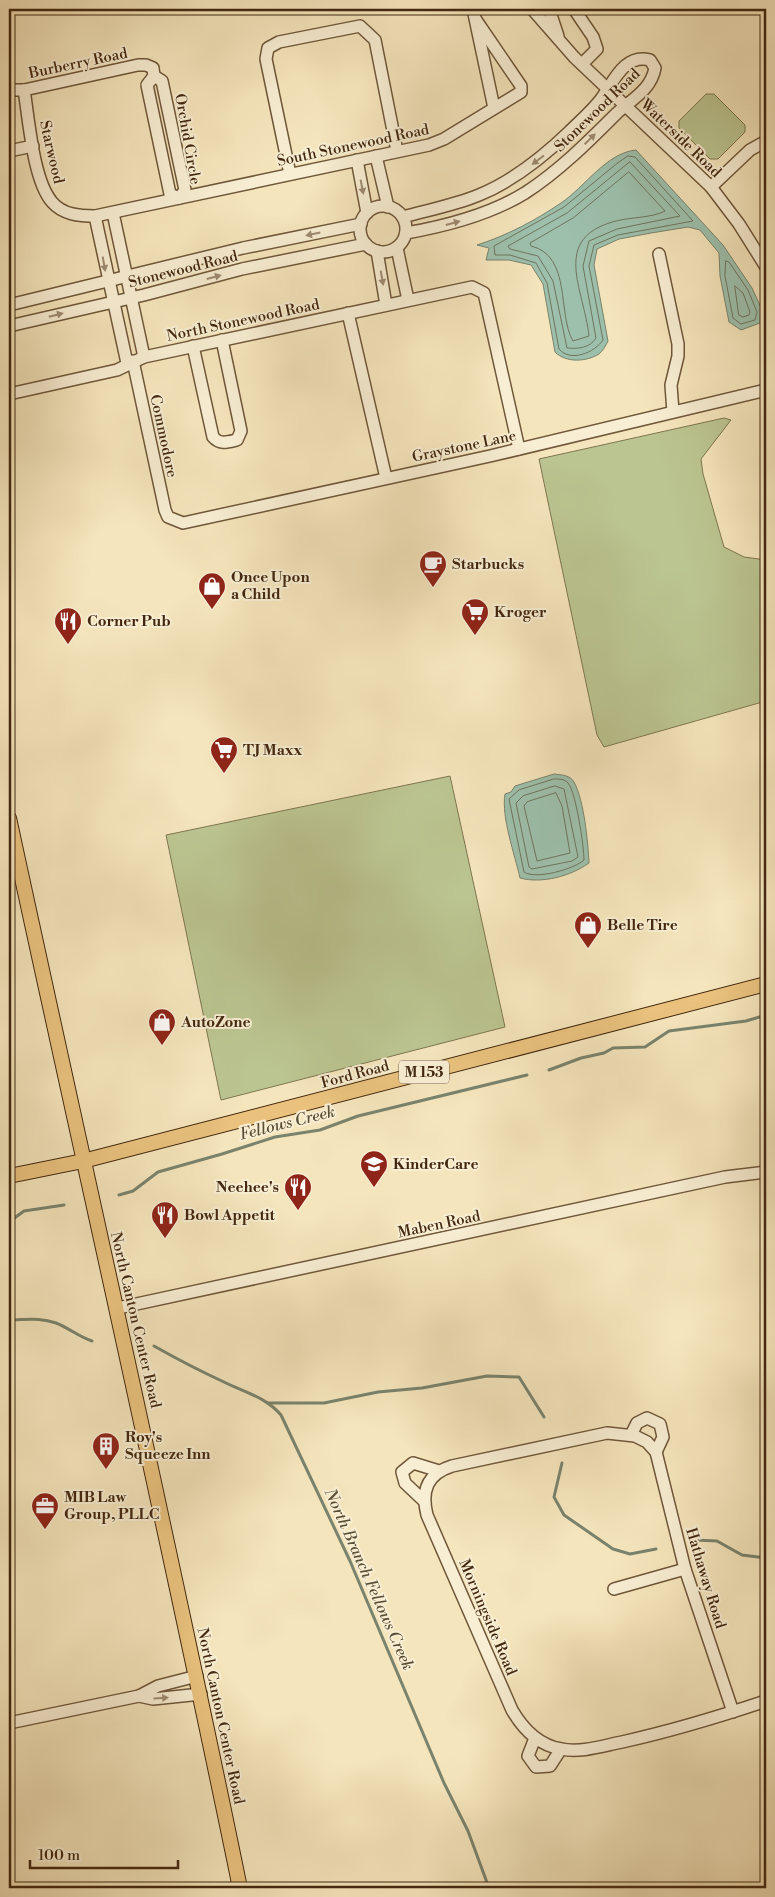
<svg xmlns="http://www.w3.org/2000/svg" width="775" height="1897" font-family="'Libre Bodoni',serif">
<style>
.green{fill:#bbc591;stroke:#7e7650}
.water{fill:#9dc0ac;stroke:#79836d}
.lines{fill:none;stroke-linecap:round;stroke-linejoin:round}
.shore{stroke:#70745e;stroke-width:1}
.stream{stroke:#79836d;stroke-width:3}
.minor-casing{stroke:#6f573a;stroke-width:14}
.major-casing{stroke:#42280f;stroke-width:16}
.minor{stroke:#f8eed3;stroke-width:11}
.major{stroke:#eac27e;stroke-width:14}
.oneway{fill:#9d8b71}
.labels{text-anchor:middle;stroke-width:4;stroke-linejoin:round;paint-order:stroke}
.shield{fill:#f8eed3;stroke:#79634a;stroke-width:1}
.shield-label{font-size:14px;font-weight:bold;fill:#42280f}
.street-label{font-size:15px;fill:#42280f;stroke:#f8eed3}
.poi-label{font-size:15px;font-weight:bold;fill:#42280f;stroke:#f8eed3;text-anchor:start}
.water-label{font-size:16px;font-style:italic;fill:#594e36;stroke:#f8eed3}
</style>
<rect width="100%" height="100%" fill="#f5e5bc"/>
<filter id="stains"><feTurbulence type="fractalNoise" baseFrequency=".004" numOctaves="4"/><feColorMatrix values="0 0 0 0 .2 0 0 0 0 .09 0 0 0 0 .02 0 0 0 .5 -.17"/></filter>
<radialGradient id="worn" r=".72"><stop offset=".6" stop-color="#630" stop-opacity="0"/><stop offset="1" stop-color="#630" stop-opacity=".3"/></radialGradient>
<g class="green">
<polygon points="706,94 714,94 745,125 745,132 718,159 710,159 679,128 679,121"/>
<polygon points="724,418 731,420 701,459 703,474 724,547 744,557 766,560 766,701 604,747 597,735 539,459"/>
<polygon points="450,776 505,1027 221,1100 166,835"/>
</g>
<g class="water">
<path d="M636,150L723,245L752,288L763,312L760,323L741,330L729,322L720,276L719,253L700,230L688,227L651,233L619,239L597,249L594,265L608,341C606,345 603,351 599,354C586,362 566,363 555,352L543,284L531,265L509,260H486L489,248L477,245C506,236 536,220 561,203C585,187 606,153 636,150Z"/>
<path d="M554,774C562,775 570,775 574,782C584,800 588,842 589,863C571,876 542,884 520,878C515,855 501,817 505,794L511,792L515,786Z"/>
</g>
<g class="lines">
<g class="shore">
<path d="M628,156L635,157L693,221L618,235L594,245L589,266L603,340C595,352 571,363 559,349L547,283L536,263L510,255H495L494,246L564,207L615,165Z"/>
<path d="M630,162L680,216L617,229L589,241L583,266L596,338C590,348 578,349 567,348L553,281L538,256L510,249L508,246L567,213Z"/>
<path d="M629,172L665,211C652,218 631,217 616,221C550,238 584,289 589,336L573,341C557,314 572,256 531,246L530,243L573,218Z"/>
<polygon points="726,261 729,262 748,290 757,312 755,320 741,324 733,318 725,276"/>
<polygon points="735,286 743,293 750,312 749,315 743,317 739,315"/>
<path d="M554,779C559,779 565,779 568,783C576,792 584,847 584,860C574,869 536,880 524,872L509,799L519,790Z"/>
<polygon points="555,786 564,789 578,857 572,861 532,869 529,867 516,803 523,796"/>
<polygon points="556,793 562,806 570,853 537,861 524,806 527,802"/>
</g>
<g class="stream">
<polyline points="549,1070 581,1058 604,1053 613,1048 645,1047 669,1031 746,1021 766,1015"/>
<polyline points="119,1195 133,1191 158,1172 222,1154 275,1137 320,1130 358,1116 527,1075"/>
<polyline points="9,1222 24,1211 64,1205"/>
<path d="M9,1320C25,1320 40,1317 56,1323C69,1328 79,1337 92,1341"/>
<path d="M154,1346C177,1359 200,1371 224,1382C244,1392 266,1397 281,1415L350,1561L444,1783L468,1831L489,1888"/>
<polyline points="268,1403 324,1403 378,1392 422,1388 487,1376 519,1377 544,1417"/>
<polyline points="562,1463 554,1497 564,1515 613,1549 630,1554 656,1549"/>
<polyline points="695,1540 717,1541 742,1555 766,1558"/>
</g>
<g class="minor-casing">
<g id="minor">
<polyline points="9,9 12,9"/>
<polyline points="473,9 494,108"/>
<polyline points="532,9 574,57 711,187 739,224 766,267"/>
<polyline points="549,9 558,36"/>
<polyline points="574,9 593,37 597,49 582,64"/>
<polygon points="154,76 162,81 185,190 179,198 170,194 147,85"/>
<polyline points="9,90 24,90 138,65 146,65 153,68 154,76"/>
<path d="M24,90C29,120 33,180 52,202C63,215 80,216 95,216L429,145L444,139L521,92V86L476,20"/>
<polyline points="9,151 33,146"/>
<polyline points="376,156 388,207"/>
<polyline points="357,160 367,213"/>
<polyline points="290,174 266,59 268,48 279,42 360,26 375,40 397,151"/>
<polyline points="711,187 750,150 766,141"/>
<circle cx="383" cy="229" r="23"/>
<polyline points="113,213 144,357"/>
<polyline points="95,216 127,363"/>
<path d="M403,217C428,210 455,205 479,195C513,181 543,157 569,132C579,122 592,111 601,99C613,83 624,53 650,60L655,68C651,90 632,99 617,113C588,142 559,171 525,193C489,215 446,226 406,233"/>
<polyline points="397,248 408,300"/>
<polyline points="377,251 386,305"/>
<polyline points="659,254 678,344 678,356 671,385 673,412"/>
<polyline points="9,305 243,248 361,224"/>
<polyline points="348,313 386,478"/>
<polyline points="9,326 144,295 242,269 366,244"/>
<path d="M193,346L213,437C220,445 228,442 237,440L241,431L222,340"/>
<polyline points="133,361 165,510 168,517 183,523 490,456 766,390"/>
<polyline points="9,394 117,370 144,357 472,287 484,293 519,449"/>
<polyline points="118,1308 725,1177 766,1172"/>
<polyline points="631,1435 637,1423 647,1418 660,1424 663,1437 656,1452"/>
<polyline points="424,1501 405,1483 402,1472 413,1463 439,1471"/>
<polyline points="614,1589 685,1569"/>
<polyline points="197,1676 158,1686 139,1696 153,1699 201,1694"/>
<path d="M733,1712L685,1569L656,1452L647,1442L635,1436L607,1433L452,1466C427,1474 421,1491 427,1515L512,1710C523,1729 538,1745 561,1749C581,1753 602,1746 622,1742C672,1731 718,1717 766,1701"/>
<polyline points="9,1723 139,1696"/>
<polyline points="535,1738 528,1756 536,1767 550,1766 561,1749"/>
</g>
</g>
<g class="major-casing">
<g id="major">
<path d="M9,818C86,1175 167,1531 240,1888"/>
<polyline points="9,1176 83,1161 766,984"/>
</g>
</g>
<use href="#minor" class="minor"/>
<use href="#major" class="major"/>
</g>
<defs><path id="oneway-solid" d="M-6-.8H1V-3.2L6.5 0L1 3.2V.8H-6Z" transform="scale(1.25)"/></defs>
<g class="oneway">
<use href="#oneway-solid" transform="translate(590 139) rotate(-44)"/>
<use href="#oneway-solid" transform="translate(538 160) rotate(143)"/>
<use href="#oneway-solid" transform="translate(362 187) rotate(79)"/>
<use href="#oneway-solid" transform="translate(453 223) rotate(-15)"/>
<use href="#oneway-solid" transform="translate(313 234) rotate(168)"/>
<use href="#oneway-solid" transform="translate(104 264) rotate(80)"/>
<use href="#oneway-solid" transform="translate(214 277) rotate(-15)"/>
<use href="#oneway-solid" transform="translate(382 278) rotate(80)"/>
<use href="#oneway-solid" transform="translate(56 315) rotate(-14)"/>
<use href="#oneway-solid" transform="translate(161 1698) rotate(-4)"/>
</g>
<defs>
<g id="cafe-pin" transform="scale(1.4375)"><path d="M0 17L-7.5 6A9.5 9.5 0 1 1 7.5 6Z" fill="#8f2418" stroke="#f8eed3"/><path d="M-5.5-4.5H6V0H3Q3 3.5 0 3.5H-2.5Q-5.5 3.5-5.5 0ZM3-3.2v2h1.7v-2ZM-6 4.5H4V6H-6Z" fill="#fff"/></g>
<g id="shop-pin" transform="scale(1.4375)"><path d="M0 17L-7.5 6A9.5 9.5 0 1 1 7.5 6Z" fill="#8f2418" stroke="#f8eed3"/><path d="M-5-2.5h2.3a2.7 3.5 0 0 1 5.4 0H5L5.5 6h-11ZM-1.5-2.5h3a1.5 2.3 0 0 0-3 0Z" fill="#fff"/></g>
<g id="supermarket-pin" transform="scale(1.4375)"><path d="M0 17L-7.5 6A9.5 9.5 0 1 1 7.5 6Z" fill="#8f2418" stroke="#f8eed3"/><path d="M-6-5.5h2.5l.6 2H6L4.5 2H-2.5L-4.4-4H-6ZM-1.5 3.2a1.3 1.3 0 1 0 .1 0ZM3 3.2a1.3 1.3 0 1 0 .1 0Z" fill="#fff"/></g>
<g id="restaurant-pin" transform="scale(1.4375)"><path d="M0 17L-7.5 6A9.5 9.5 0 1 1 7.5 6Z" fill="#8f2418" stroke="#f8eed3"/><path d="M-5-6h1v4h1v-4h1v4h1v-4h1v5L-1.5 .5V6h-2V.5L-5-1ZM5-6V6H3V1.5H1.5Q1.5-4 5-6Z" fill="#fff"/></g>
<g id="school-pin" transform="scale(1.4375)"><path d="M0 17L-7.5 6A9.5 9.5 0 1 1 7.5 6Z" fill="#8f2418" stroke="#f8eed3"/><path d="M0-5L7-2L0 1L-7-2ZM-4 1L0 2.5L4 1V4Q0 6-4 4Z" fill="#fff"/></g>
<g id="building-pin" transform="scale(1.4375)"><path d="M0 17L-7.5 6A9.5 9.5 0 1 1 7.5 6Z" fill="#8f2418" stroke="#f8eed3"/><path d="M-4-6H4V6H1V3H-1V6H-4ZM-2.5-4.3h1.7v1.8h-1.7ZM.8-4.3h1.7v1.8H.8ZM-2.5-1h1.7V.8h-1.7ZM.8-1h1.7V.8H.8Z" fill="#fff"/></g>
<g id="office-pin" transform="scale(1.4375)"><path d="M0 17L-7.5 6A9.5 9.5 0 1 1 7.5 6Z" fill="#8f2418" stroke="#f8eed3"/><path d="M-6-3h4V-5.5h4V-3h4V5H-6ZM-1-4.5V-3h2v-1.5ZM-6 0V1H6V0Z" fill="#fff"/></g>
</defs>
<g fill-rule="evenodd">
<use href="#cafe-pin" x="433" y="564"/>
<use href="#shop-pin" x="212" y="586"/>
<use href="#supermarket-pin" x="475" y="612"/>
<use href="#restaurant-pin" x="68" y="621"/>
<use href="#supermarket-pin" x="224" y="750"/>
<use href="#shop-pin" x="588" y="925"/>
<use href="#shop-pin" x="162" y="1022"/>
<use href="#school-pin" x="374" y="1164"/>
<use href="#restaurant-pin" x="298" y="1187"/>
<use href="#restaurant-pin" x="165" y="1215"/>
<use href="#building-pin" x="106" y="1446"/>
<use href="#office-pin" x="45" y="1506"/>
</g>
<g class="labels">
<rect class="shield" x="399" y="1060.5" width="50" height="23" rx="4"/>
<g class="shield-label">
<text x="424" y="1077">M 153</text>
</g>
<g class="street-label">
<text transform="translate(78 63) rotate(-12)" y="5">Burberry Road</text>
<text transform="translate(597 110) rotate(-44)" y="5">Stonewood Road</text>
<text transform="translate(681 138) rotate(44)" y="5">Waterside Road</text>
<text transform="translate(188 139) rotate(80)" y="5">Orchid Circle</text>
<text transform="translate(353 145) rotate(-12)" y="5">South Stonewood Road</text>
<text transform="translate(52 152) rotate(77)" y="5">Starwood</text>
<text transform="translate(183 269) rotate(-14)" y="5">Stonewood Road</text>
<text transform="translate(243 320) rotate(-12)" y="5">North Stonewood Road</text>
<text transform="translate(164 436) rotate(78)" y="5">Commodore</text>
<text transform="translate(464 446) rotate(-12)" y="5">Graystone Lane</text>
<text transform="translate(355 1074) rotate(-15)" y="5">Ford Road</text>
<text transform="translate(439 1224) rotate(-12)" y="5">Maben Road</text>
<text transform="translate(136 1320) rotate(77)" y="5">North Canton Center Road</text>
<text transform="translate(706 1578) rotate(73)" y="5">Hathaway Road</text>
<text transform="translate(488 1617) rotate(67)" y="5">Morningside Road</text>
<text transform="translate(221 1716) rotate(78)" y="5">North Canton Center Road</text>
</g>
<g class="poi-label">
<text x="452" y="569">Starbucks</text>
<text x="231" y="582">Once Upon<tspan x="231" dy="17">a Child</tspan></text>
<text x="494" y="617">Kroger</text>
<text x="87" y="626">Corner Pub</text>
<text x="243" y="755">TJ Maxx</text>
<text x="607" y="930">Belle Tire</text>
<text x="181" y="1027">AutoZone</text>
<text x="393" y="1169">KinderCare</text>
<text x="279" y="1192" text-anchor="end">Neehee's</text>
<text x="184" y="1220">Bowl Appetit</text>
<text x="125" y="1442">Roy's<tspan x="125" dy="17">Squeeze Inn</tspan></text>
<text x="64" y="1502">MIB Law<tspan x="64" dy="17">Group, PLLC</tspan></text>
</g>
<g class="water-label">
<text transform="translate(287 1122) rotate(-14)" y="6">Fellows Creek</text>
<text transform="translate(370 1579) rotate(66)" y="6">North Branch Fellows Creek</text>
</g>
</g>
<rect width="775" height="1897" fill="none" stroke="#f5e5bc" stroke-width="30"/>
<rect x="10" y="10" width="755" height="1877" fill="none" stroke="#42280f" stroke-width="2.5"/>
<rect x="15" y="15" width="745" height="1867" fill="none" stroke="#42280f"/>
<path d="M30 1860v8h148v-8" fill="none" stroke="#42280f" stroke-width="2.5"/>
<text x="38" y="1860" font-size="15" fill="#42280f" stroke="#f8eed3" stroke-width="4" paint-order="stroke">100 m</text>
<rect width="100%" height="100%" filter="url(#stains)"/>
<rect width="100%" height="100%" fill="url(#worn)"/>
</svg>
